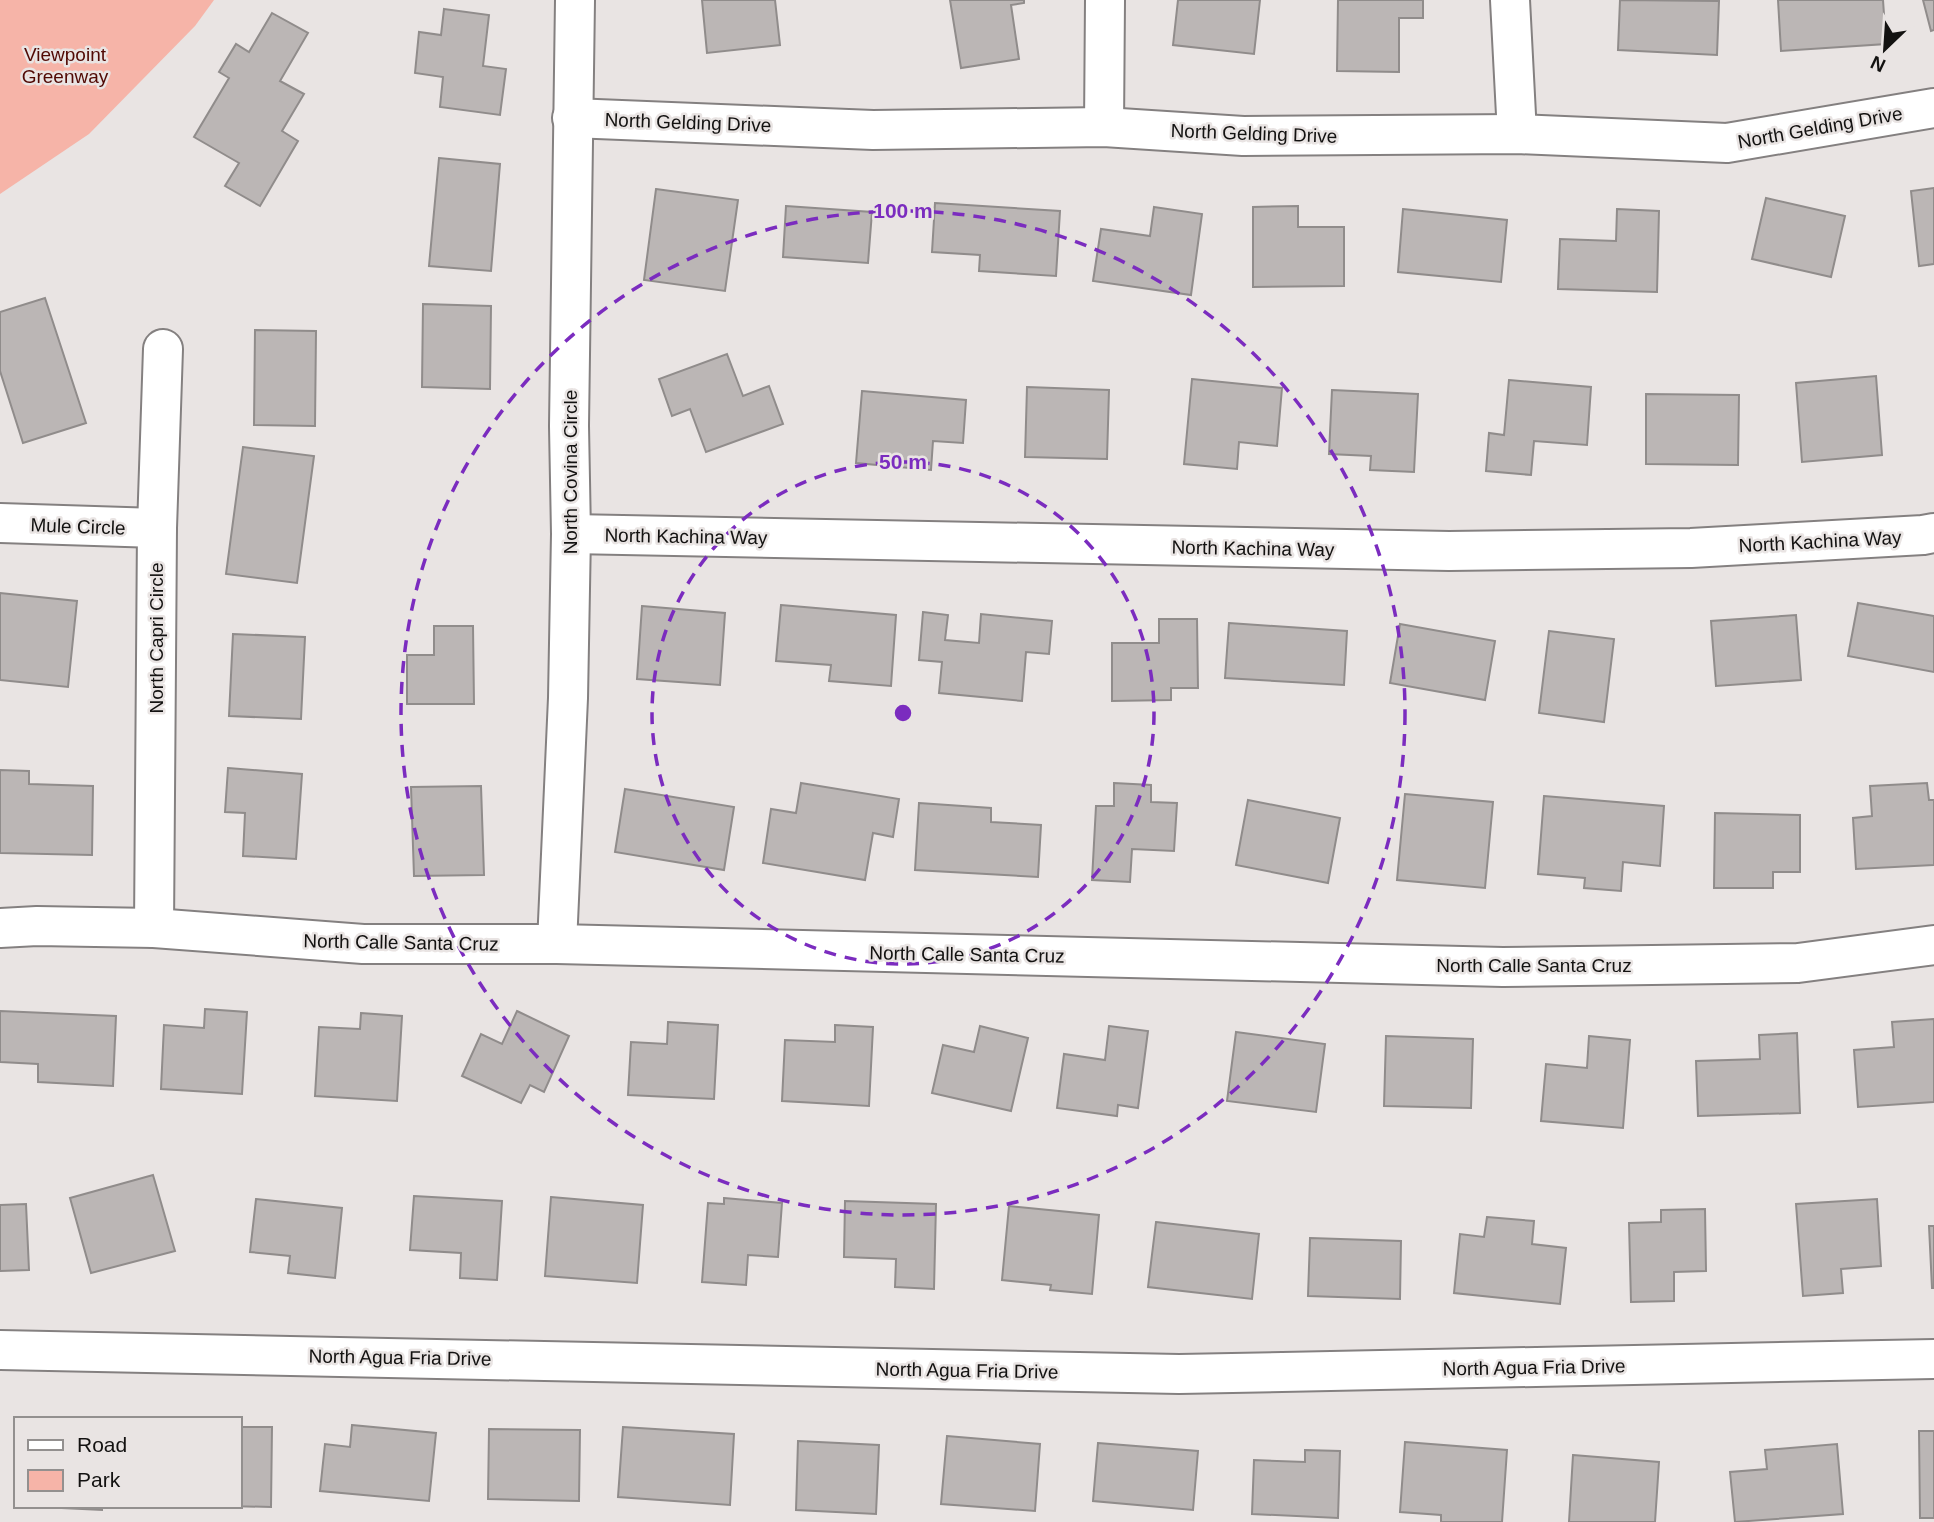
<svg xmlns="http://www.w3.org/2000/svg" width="1934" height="1522" font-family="Arial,sans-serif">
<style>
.green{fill:#f6b4a8}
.building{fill:#bbb6b5;stroke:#908c8b;stroke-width:2}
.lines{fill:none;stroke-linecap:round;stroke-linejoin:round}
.minor-casing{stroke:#848080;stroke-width:42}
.minor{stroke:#fff;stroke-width:38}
.ring{fill:none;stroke:#7b2cbf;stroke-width:3.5;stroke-dasharray:12 9}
.labels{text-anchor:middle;stroke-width:5;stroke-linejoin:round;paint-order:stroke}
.park-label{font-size:19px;fill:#510904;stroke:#e9e4e3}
.street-label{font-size:19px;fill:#131211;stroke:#e9e4e3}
.centre{fill:#7b2cbf;stroke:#e9e4e3;stroke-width:3.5}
.ring-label{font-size:21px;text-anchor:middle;font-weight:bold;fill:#7b2cbf;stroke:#e9e4e3;stroke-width:5;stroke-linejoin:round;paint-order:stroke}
</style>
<rect width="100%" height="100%" fill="#e9e4e3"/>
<polygon class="green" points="0,0 214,0 195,26 89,134 0,194"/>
<g class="building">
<polygon points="702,0 775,0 780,45 707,53"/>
<polygon points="950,0 1024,0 1024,3 1011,5 1019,59 961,68"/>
<polygon points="1178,0 1260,0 1254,54 1173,45"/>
<polygon points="1338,0 1423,0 1423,18 1399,18 1399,72 1337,71"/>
<polygon points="1620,0 1719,1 1717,55 1618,50"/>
<polygon points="1778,0 1883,0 1886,44 1781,51"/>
<polygon points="1923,0 1934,0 1934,30 1931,31"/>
<polygon points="444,9 489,15 483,66 506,69 500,115 440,107 443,77 415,73 419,32 441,35"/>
<polygon points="272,13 308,33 280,81 304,94 282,131 298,141 260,206 225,186 239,163 194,137 229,78 219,72 236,44 249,52"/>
<polygon points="439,158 500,164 491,271 429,266"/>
<polygon points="1934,188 1934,264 1919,266 1911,191"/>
<polygon points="656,189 738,200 725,291 644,280"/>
<polygon points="1766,198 1845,216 1831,277 1752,259"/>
<polygon points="935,203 1060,211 1056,276 979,271 980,255 932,252"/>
<polygon points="786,206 872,212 868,263 783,257"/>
<polygon points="1298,206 1298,227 1344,227 1344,286 1253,287 1253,207"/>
<polygon points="1154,207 1202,214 1191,295 1093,281 1101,229 1150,236"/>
<polygon points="1403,209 1507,220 1501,282 1398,272"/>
<polygon points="1617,209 1659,211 1657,292 1558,289 1560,239 1616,241"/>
<polygon points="45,298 86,423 23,443 0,371 0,312"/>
<polygon points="423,304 491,306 490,389 422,387"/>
<polygon points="255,330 316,331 315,426 254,425"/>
<polygon points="727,354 743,396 769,386 783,424 706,452 690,409 672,416 659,379"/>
<polygon points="1876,376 1882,455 1802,462 1796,383"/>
<polygon points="1192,379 1282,388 1277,446 1239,442 1237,469 1184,464"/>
<polygon points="1509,380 1591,387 1587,445 1534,441 1531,475 1486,471 1489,433 1504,435"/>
<polygon points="1027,387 1109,390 1107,459 1025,457"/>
<polygon points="1332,390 1418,394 1414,472 1370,470 1371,456 1329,454"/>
<polygon points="862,391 966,400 963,443 933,441 931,470 856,463"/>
<polygon points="1646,394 1739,395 1738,465 1646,464"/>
<polygon points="243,447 314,456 297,583 226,574"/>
<polygon points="0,593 77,601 68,687 0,680"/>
<polygon points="1858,603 1934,616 1934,672 1848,656"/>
<polygon points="781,605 896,615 891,686 829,681 831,665 776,661"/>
<polygon points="642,606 725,613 720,685 637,679"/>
<polygon points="923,612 948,615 945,640 979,643 981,614 1052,621 1049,654 1026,652 1022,701 939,693 942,662 919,660"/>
<polygon points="1796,615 1801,680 1716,686 1711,621"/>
<polygon points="1159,619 1197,619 1198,688 1171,688 1171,700 1112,701 1112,643 1159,643"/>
<polygon points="1229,623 1347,631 1344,685 1225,678"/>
<polygon points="1400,624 1495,641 1485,700 1390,683"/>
<polygon points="434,626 473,626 474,704 407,704 407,655 434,655"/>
<polygon points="1549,631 1614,639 1604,722 1539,713"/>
<polygon points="233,634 305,637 301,719 229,716"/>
<polygon points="228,768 302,774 296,859 243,856 245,813 225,812"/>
<polygon points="0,770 29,771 29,784 93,786 92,855 0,853"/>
<polygon points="801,783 899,799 893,837 873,833 865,880 763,863 771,809 796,813"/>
<polygon points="1114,783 1151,785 1151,802 1177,803 1174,851 1132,849 1130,882 1092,880 1096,806 1114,806"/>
<polygon points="1927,783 1929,800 1934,800 1934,865 1856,869 1853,818 1872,816 1870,786"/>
<polygon points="481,786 484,875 414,876 411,787"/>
<polygon points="625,789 734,807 724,870 615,852"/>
<polygon points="1405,794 1493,802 1485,888 1397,880"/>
<polygon points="1544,796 1664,806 1660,866 1623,862 1621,891 1584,888 1585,878 1538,874"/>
<polygon points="1248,800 1340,818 1328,883 1236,865"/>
<polygon points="919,803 991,808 991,822 1041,825 1038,877 915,870"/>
<polygon points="1715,813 1800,815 1800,872 1773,872 1773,888 1714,888"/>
<polygon points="205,1009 247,1012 242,1094 161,1089 164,1025 204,1028"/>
<polygon points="0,1011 116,1016 113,1086 38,1082 38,1064 0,1062"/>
<polygon points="517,1011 569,1036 544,1092 530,1085 521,1103 462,1076 481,1034 502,1044"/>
<polygon points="361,1013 402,1016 397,1101 315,1096 319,1027 360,1029"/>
<polygon points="1934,1019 1934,1102 1858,1107 1854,1050 1894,1047 1892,1022"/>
<polygon points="668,1022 718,1025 714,1099 628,1095 631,1042 667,1044"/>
<polygon points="835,1025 873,1027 869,1106 782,1101 785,1040 835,1042"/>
<polygon points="980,1026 1028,1038 1011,1111 932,1093 943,1045 974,1052"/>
<polygon points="1109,1026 1148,1031 1138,1108 1118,1105 1117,1116 1057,1108 1064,1054 1105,1060"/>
<polygon points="1236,1032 1325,1044 1316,1112 1227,1101"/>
<polygon points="1797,1033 1800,1113 1698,1116 1696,1061 1760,1059 1759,1035"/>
<polygon points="1386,1036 1473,1039 1471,1108 1384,1106"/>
<polygon points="1589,1036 1630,1040 1623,1128 1541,1121 1546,1064 1587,1068"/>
<polygon points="153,1175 175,1251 91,1273 70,1198"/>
<polygon points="414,1196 502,1201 497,1280 460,1278 461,1253 410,1250"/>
<polygon points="551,1197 643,1205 637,1283 545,1276"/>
<polygon points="724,1198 782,1203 778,1257 748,1255 746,1285 702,1282 708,1203 724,1204"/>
<polygon points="256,1199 342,1208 335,1278 288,1273 290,1256 250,1252"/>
<polygon points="1877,1199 1881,1266 1841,1269 1843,1293 1803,1296 1796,1204"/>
<polygon points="845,1201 936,1204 934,1289 895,1287 896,1259 844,1257"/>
<polygon points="26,1204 29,1270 0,1271 0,1205"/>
<polygon points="1009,1206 1099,1215 1092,1294 1050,1290 1051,1285 1002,1280"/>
<polygon points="1705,1209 1706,1271 1674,1272 1674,1301 1631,1302 1629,1223 1661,1222 1661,1210"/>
<polygon points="1487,1217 1534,1221 1532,1244 1566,1248 1560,1304 1454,1293 1460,1234 1484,1237"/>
<polygon points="1156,1222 1259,1234 1252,1299 1148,1287"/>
<polygon points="1929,1226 1934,1226 1934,1288 1932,1288"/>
<polygon points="1310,1238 1401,1241 1400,1299 1308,1296"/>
<polygon points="352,1425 436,1433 429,1501 320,1491 325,1444 350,1447"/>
<polygon points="240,1427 272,1427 271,1507 228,1506 240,1506"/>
<polygon points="623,1427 734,1434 730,1505 618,1497"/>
<polygon points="489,1429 580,1430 579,1501 488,1499"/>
<polygon points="1919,1431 1934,1431 1934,1518 1920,1518"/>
<polygon points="947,1436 1040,1444 1035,1511 941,1504"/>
<polygon points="798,1441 879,1445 876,1514 796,1510"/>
<polygon points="1405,1442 1507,1450 1502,1522 1441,1522 1441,1515 1400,1512"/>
<polygon points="1098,1443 1198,1451 1193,1510 1093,1501"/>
<polygon points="1837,1444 1843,1514 1735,1522 1730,1472 1767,1469 1765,1450"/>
<polygon points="1305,1450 1340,1451 1338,1518 1252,1514 1254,1460 1305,1462"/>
<polygon points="1573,1455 1659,1462 1655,1522 1569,1522"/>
<polygon points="20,1506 102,1506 102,1510"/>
</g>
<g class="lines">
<g class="minor-casing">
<g id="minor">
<polyline points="1510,0 1517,134"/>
<polyline points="572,118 873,130 1104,127 1243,136 1517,134 1727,143 1934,108"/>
<polyline points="1104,127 1105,0"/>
<polyline points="0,523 157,528"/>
<polyline points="571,534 1449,551 1691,548 1923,535 1934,533"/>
<polyline points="0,928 37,926 154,928 363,944 557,944 1503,967 1798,963 1934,945"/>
<polyline points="154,928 157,528 163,349"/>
<polyline points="557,944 568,698 571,534 569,426 575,0"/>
<polyline points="0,1350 1179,1374 1934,1359"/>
</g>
</g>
<use href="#minor" class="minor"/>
</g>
<g class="ring">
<circle cx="903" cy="713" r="251"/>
<circle cx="903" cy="713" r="502"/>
</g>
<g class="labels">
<g class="park-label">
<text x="65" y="61">Viewpoint<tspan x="65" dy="22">Greenway</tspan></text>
</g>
<g class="street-label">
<text transform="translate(688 122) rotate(2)" y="7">North Gelding Drive</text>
<text transform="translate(1820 127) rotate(-10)" y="7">North Gelding Drive</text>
<text transform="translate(1254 133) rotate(2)" y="7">North Gelding Drive</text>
<text transform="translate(570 472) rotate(-90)" y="7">North Covina Circle</text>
<text transform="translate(78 526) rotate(2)" y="7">Mule Circle</text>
<text transform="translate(686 536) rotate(1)" y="7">North Kachina Way</text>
<text transform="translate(1820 541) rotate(-3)" y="7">North Kachina Way</text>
<text transform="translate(1253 548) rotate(1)" y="7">North Kachina Way</text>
<text transform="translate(156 638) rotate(-90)" y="7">North Capri Circle</text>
<text transform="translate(401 942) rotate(1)" y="7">North Calle Santa Cruz</text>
<text transform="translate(967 954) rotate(1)" y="7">North Calle Santa Cruz</text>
<text x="1534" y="972">North Calle Santa Cruz</text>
<text transform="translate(400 1357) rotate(1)" y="7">North Agua Fria Drive</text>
<text transform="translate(1534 1367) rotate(-1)" y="7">North Agua Fria Drive</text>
<text transform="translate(967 1370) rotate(1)" y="7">North Agua Fria Drive</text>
</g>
</g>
<circle cx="903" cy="713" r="10" class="centre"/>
<g class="ring-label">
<text x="903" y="218">100 m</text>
<text x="903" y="469">50 m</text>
</g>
<rect x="14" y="1417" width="228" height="91" fill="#e9e4e3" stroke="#93908f" stroke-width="2"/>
<rect x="28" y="1440" width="35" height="10" fill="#ffffff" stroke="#93908f" stroke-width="2"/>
<text x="77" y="1452" font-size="21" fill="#131211">Road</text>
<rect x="28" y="1470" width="35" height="21" fill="#f6b4a8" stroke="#93908f" stroke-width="2"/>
<text x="77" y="1487" font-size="21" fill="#131211">Park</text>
<g transform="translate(1885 49) rotate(205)" stroke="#e9e4e3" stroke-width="5" paint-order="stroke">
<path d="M0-5L12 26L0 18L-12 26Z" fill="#131211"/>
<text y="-10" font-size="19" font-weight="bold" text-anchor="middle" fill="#131211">N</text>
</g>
</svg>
